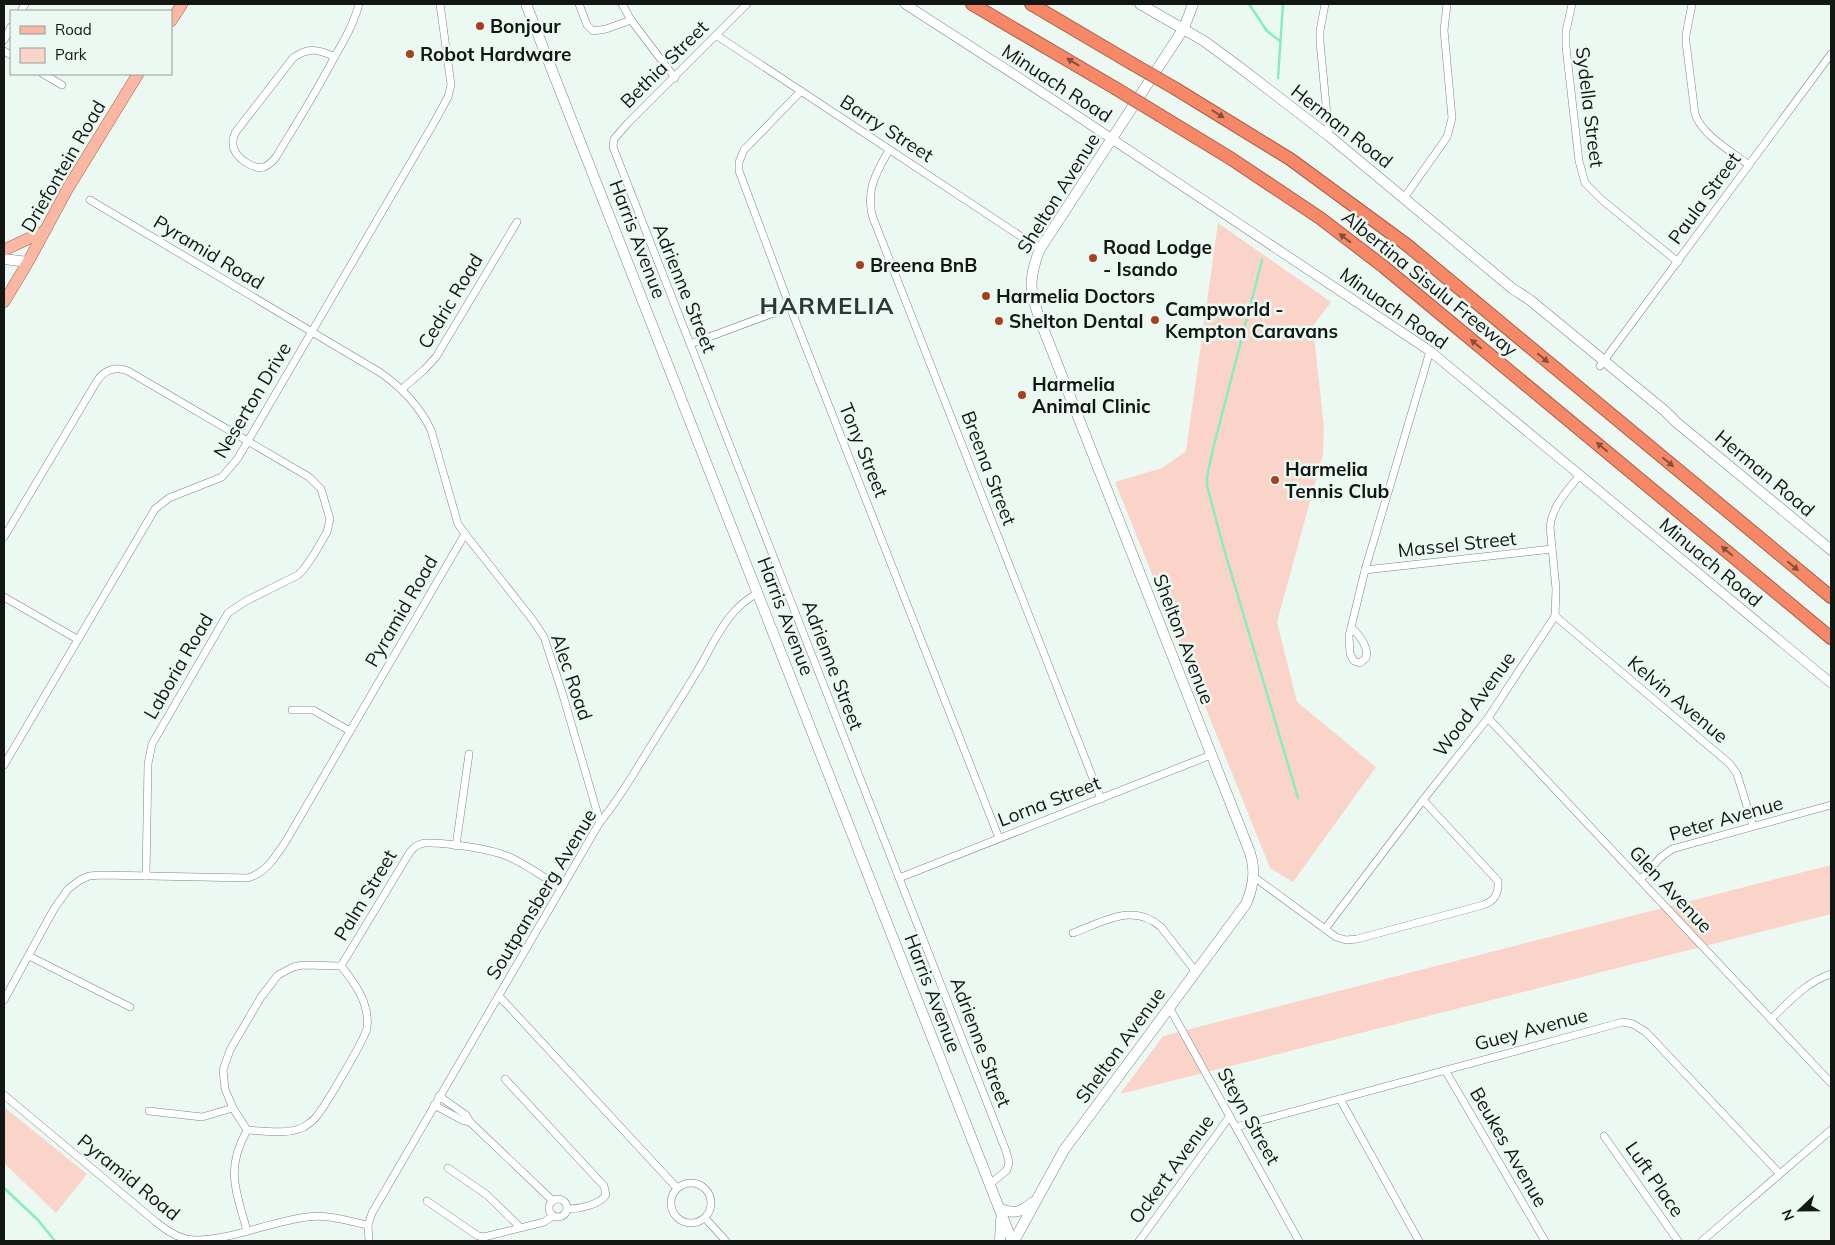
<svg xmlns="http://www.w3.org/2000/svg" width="1835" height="1245" font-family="Mulish,sans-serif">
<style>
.green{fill:#fbd4c9}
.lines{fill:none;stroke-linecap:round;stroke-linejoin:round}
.stream{stroke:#85edbf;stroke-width:2.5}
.minor-casing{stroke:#7c8681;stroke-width:8}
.tertiary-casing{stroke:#7c8681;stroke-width:10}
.secondary-casing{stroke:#7c8681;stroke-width:11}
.primary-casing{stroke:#a7604a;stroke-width:12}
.motorway-casing{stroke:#a7604a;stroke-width:14}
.minor{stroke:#fff;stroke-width:7}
.tertiary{stroke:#fff;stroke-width:9}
.secondary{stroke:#fff;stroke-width:10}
.primary{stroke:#fab8a4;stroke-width:11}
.motorway{stroke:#f78867;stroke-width:12}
.motorway-bridge-casing{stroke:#a7604a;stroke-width:14;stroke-linecap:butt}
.motorway-bridge{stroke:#f78867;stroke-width:12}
.oneway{fill:#84503e}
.poi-dot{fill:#a7401f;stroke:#ecf8f2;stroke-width:2}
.labels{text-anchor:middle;stroke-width:5;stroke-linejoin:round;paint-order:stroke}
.poi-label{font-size:19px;font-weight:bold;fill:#121714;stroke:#ecf8f2;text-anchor:start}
.street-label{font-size:19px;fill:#121714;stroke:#ecf8f2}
.district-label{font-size:24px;font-weight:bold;letter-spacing:1px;fill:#2e3733;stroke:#ecf8f2}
</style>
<rect width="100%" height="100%" fill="#ecf8f2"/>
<g class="green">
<polygon points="1218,223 1331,302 1313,326 1324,428 1323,454 1277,622 1297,702 1376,767 1293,882 1270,868 1115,482 1162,468 1186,451"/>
<polygon points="1831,865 1831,914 1120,1094 1163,1036"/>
<polygon points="4,1107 87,1174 56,1213 4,1163"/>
</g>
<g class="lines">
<g class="stream">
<polyline points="1249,4 1267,31 1280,41"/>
<polyline points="1278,78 1283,4"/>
<polyline points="1262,260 1213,449 1207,477 1207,486 1224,549 1298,798"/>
<polyline points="4,1188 38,1220 55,1241"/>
</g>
<g class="minor-casing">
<g id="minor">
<polyline points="579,4 587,25 593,31 606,29 631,20"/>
<polyline points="622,4 631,20 675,78"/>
<polyline points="747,4 628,123 614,139 613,147 1006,1151 1009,1162 1007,1170 990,1184"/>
<polyline points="1325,4 1320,31 1320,42 1329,136"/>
<polyline points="1572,4 1566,31 1566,47 1579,161 1585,183 1602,200 1678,262"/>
<path d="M1692,4L1686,35V42L1695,114C1702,135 1731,151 1749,165"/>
<polyline points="21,11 25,4"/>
<polyline points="716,35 1040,249"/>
<polyline points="4,40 11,27"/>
<polyline points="4,51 11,55"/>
<path d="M335,57C318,49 309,47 293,58L235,133C233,138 232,144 234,149C237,158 253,170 264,167C269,165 273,161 276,157C296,124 317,91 335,56C345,39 354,23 359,4"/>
<polyline points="43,74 62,85"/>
<polyline points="801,91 744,150 739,162 739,171 790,307 999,838"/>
<path d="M889,150C876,173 865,191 873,218L1101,799"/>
<polyline points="1404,198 1447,137 1452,118 1444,30 1447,4"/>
<polyline points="690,344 790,307"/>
<polyline points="1600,366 1831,54"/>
<polyline points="402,389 424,370 436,357 517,222"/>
<polyline points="465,534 532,619 544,637 562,692 600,822"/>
<path d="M4,537L97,381C104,370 115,366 128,371L309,477L321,489L330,519L327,532L313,556L303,570L298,575L246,601L228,613L152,744L148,764L146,876"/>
<polyline points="1365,570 1552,549"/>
<polyline points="4,597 77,639"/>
<polyline points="1555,616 1730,764 1737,774 1753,826"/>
<path d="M1352,628C1360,636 1369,647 1366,658L1360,663L1354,661L1350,654L1349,636L1365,570L1430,351"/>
<polyline points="292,710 313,710 350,731"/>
<polyline points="1488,718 1831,1083"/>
<polyline points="4,765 155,509 169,498 222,477 238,458 435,121 448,97 451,85 440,4"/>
<polyline points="456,846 469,754"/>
<path d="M1254,877L1336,937L1346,940L1357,939L1483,905C1495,901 1499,893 1498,881L1423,800"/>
<polyline points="899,878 1211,755"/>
<polyline points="1640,880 1660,858 1672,849 1831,805"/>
<path d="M1325,929L1423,800L1488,718L1555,616L1556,589L1550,527C1552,506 1567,491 1580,475"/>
<path d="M1073,933C1103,922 1133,902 1161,927L1196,972"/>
<polyline points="29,956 130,1007"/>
<path d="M341,966L410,852C414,847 420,843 426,843C445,842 490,849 507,856C526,864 543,877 561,888"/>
<polyline points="499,996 677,1188"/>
<path d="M4,1000L54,909L68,889L80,880L89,876L102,875L248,878C267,872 275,857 286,841L465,534L458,524L431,430C420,407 402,388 381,373L90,200"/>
<polyline points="1169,1007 1299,1241"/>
<path d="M1771,1019C1790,1001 1806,982 1831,974"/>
<polyline points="1445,1070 1545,1241"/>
<path d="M505,1079L604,1186L606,1195C599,1205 579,1209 568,1209"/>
<path d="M4,1095L156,1222C165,1229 174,1236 186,1239C219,1245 271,1221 307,1217C327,1214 348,1221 368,1225"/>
<polyline points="439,1096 466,1115 470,1122 553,1201"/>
<polyline points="1340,1099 1419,1241"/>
<polyline points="434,1105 462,1120 470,1122"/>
<polyline points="149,1111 202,1117 233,1108"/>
<polyline points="1236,1127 1623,1022 1633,1024 1646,1032 1779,1173"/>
<path d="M247,1130C265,1131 287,1135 304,1127C308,1124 313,1121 316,1117C324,1108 365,1039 367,1028C370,1004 355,983 341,966"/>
<polyline points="247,1130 233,1108 225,1089 223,1070 230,1050 261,997 278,975 293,967 303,965 341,966"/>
<path d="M247,1130C225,1170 236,1190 247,1231"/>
<polyline points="1604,1136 1678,1241"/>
<polyline points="448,1168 487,1195 520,1227"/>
<circle cx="691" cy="1203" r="20"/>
<circle cx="558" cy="1208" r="9"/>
<polyline points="427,1201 478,1236 484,1237 544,1222 553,1216"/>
<polyline points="705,1218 726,1241"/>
<path d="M369,1241L368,1225L372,1213L600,822C618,801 632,776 647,752C664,725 681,698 698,670C715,641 727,609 758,593"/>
<polyline points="1139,1241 1230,1116"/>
<polyline points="1702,1241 1831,1130"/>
</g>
</g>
<g class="tertiary-casing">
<polyline id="tertiary" points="905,4 1049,97 1430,351 1831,683"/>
</g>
<g class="secondary-casing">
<g id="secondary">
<polyline points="526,4 1012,1241"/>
<polyline points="1140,4 1204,41 1238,66 1329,136 1513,289 1530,300 1665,411 1676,422 1831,550"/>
<polyline points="4,259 28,262"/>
<path d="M999,1208C1013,1215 1022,1212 1033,1202"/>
<polyline points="1000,1241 1001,1220"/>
<path d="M1014,1241L1064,1150L1246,904C1254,885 1256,869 1249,850L1045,333C1032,298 1025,285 1040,249L1184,28L1193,4"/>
</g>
</g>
<g class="primary-casing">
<g id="primary">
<polyline points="171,21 182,4"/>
<polyline points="4,250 45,231"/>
<polyline points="4,302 28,262 68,188 138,74"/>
</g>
</g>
<g class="motorway-casing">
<g id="motorway">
<polyline points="972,4 1115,88"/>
<polyline points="1031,4 1131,63"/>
<polyline points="1176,89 1290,159 1407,245 1831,597"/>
<polyline points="1161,116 1230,158 1320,218 1384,267 1831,638"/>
</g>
</g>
<use href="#minor" class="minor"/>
<use href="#tertiary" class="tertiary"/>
<use href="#secondary" class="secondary"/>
<use href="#primary" class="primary"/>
<use href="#motorway" class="motorway"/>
<g class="motorway-bridge-casing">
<g id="motorway-bridge">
<polyline points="1131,63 1176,89"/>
<polyline points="1115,88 1161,116"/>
</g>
</g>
<use href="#motorway-bridge" class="motorway-bridge"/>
</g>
<defs><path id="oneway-solid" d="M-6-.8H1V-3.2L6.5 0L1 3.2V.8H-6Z" transform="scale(1.25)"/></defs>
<g class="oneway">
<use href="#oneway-solid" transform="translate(1073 62) rotate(-149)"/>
<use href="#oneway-solid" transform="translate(1218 114) rotate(32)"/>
<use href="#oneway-solid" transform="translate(1345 238) rotate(-142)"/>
<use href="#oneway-solid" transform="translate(1476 344) rotate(-140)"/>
<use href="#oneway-solid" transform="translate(1543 358) rotate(40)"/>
<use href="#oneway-solid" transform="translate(1602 447) rotate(-140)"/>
<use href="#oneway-solid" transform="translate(1668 462) rotate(40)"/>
<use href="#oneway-solid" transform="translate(1727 551) rotate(-140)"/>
<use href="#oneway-solid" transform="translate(1793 566) rotate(40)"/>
</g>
<g class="poi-dot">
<circle cx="480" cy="26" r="5"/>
<circle cx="410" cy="54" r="5"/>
<circle cx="1093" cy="258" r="5"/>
<circle cx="860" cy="265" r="5"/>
<circle cx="986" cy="296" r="5"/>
<circle cx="1155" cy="320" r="5"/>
<circle cx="999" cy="321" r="5"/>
<circle cx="1022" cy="395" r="5"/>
<circle cx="1275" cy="480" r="5"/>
</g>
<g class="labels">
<g class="poi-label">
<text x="490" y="33">Bonjour</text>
<text x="420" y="61">Robot Hardware</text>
<text x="1103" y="254">Road Lodge<tspan x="1103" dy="22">- Isando</tspan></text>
<text x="870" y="272">Breena BnB</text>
<text x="996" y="303">Harmelia Doctors</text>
<text x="1165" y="316">Campworld -<tspan x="1165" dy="22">Kempton Caravans</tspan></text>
<text x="1009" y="328">Shelton Dental</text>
<text x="1032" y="391">Harmelia<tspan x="1032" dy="22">Animal Clinic</tspan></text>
<text x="1285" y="476">Harmelia<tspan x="1285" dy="22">Tennis Club</tspan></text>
</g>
<g class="street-label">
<text transform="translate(664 64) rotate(-45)" y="7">Bethia Street</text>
<text transform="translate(1057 83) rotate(33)" y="7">Minuach Road</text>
<text transform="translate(1590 107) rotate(83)" y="7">Sydella Street</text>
<text transform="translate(1342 126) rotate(38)" y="7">Herman Road</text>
<text transform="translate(887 128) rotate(33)" y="7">Barry Street</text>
<text transform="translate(63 166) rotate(-60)" y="7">Driefontein Road</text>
<text transform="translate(1058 193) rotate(-58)" y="7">Shelton Avenue</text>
<text transform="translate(1704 198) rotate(-54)" y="7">Paula Street</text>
<text transform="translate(638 239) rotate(69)" y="7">Harris Avenue</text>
<text transform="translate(209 252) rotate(31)" y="7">Pyramid Road</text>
<text transform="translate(1430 283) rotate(39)" y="7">Albertina Sisulu Freeway</text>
<text transform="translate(685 288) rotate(68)" y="7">Adrienne Street</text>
<text transform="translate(450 301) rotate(-59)" y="7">Cedric Road</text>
<text transform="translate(1394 308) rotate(35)" y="7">Minuach Road</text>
<text transform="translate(252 400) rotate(-59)" y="7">Neserton Drive</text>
<text transform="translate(864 450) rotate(68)" y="7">Tony Street</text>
<text transform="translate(989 468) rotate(69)" y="7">Breena Street</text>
<text transform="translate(1765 473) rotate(40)" y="7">Herman Road</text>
<text transform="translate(1457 544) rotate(-6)" y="7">Massel Street</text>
<text transform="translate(1711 562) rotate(40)" y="7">Minuach Road</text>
<text transform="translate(401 611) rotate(-60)" y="7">Pyramid Road</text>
<text transform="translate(786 616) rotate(69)" y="7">Harris Avenue</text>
<text transform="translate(1184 639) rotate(69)" y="7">Shelton Avenue</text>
<text transform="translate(833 665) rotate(69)" y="7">Adrienne Street</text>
<text transform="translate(178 666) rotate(-60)" y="7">Laboria Road</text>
<text transform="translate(572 677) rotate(71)" y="7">Alec Road</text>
<text transform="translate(1678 699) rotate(40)" y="7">Kelvin Avenue</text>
<text transform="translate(1474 704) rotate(-54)" y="7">Wood Avenue</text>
<text transform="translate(1049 801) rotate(-21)" y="7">Lorna Street</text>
<text transform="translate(1726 818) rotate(-16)" y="7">Peter Avenue</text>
<text transform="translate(1671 889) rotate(47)" y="7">Glen Avenue</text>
<text transform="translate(541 894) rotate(-59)" y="7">Soutpansberg Avenue</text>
<text transform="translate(365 895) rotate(-59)" y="7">Palm Street</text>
<text transform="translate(933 993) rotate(69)" y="7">Harris Avenue</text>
<text transform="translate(1531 1029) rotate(-15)" y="7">Guey Avenue</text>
<text transform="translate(981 1042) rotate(69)" y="7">Adrienne Street</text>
<text transform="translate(1120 1045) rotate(-54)" y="7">Shelton Avenue</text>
<text transform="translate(1249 1116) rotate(61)" y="7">Steyn Street</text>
<text transform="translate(1509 1147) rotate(60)" y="7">Beukes Avenue</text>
<text transform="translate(1171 1169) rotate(-54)" y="7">Ockert Avenue</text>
<text transform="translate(129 1177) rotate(39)" y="7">Pyramid Road</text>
<text transform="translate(1655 1179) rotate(55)" y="7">Luft Place</text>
</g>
<g class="district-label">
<text x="827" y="314">HARMELIA</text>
</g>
</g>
<rect width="1835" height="1245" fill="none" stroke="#121714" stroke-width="10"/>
<rect x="10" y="10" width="162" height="65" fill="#ecf8f2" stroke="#959e99"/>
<rect x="20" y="26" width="25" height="8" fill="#fab8a4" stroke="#959e99"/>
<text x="55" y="35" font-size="15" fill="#121714">Road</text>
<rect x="20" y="48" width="25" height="15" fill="#fbd4c9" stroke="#959e99"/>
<text x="55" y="60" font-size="15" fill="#121714">Park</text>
<g transform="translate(1800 1210) rotate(248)" stroke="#ecf8f2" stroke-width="4" paint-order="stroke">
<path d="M0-4L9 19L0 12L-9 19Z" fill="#121714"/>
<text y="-8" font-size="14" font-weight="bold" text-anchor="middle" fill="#121714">N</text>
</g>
</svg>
